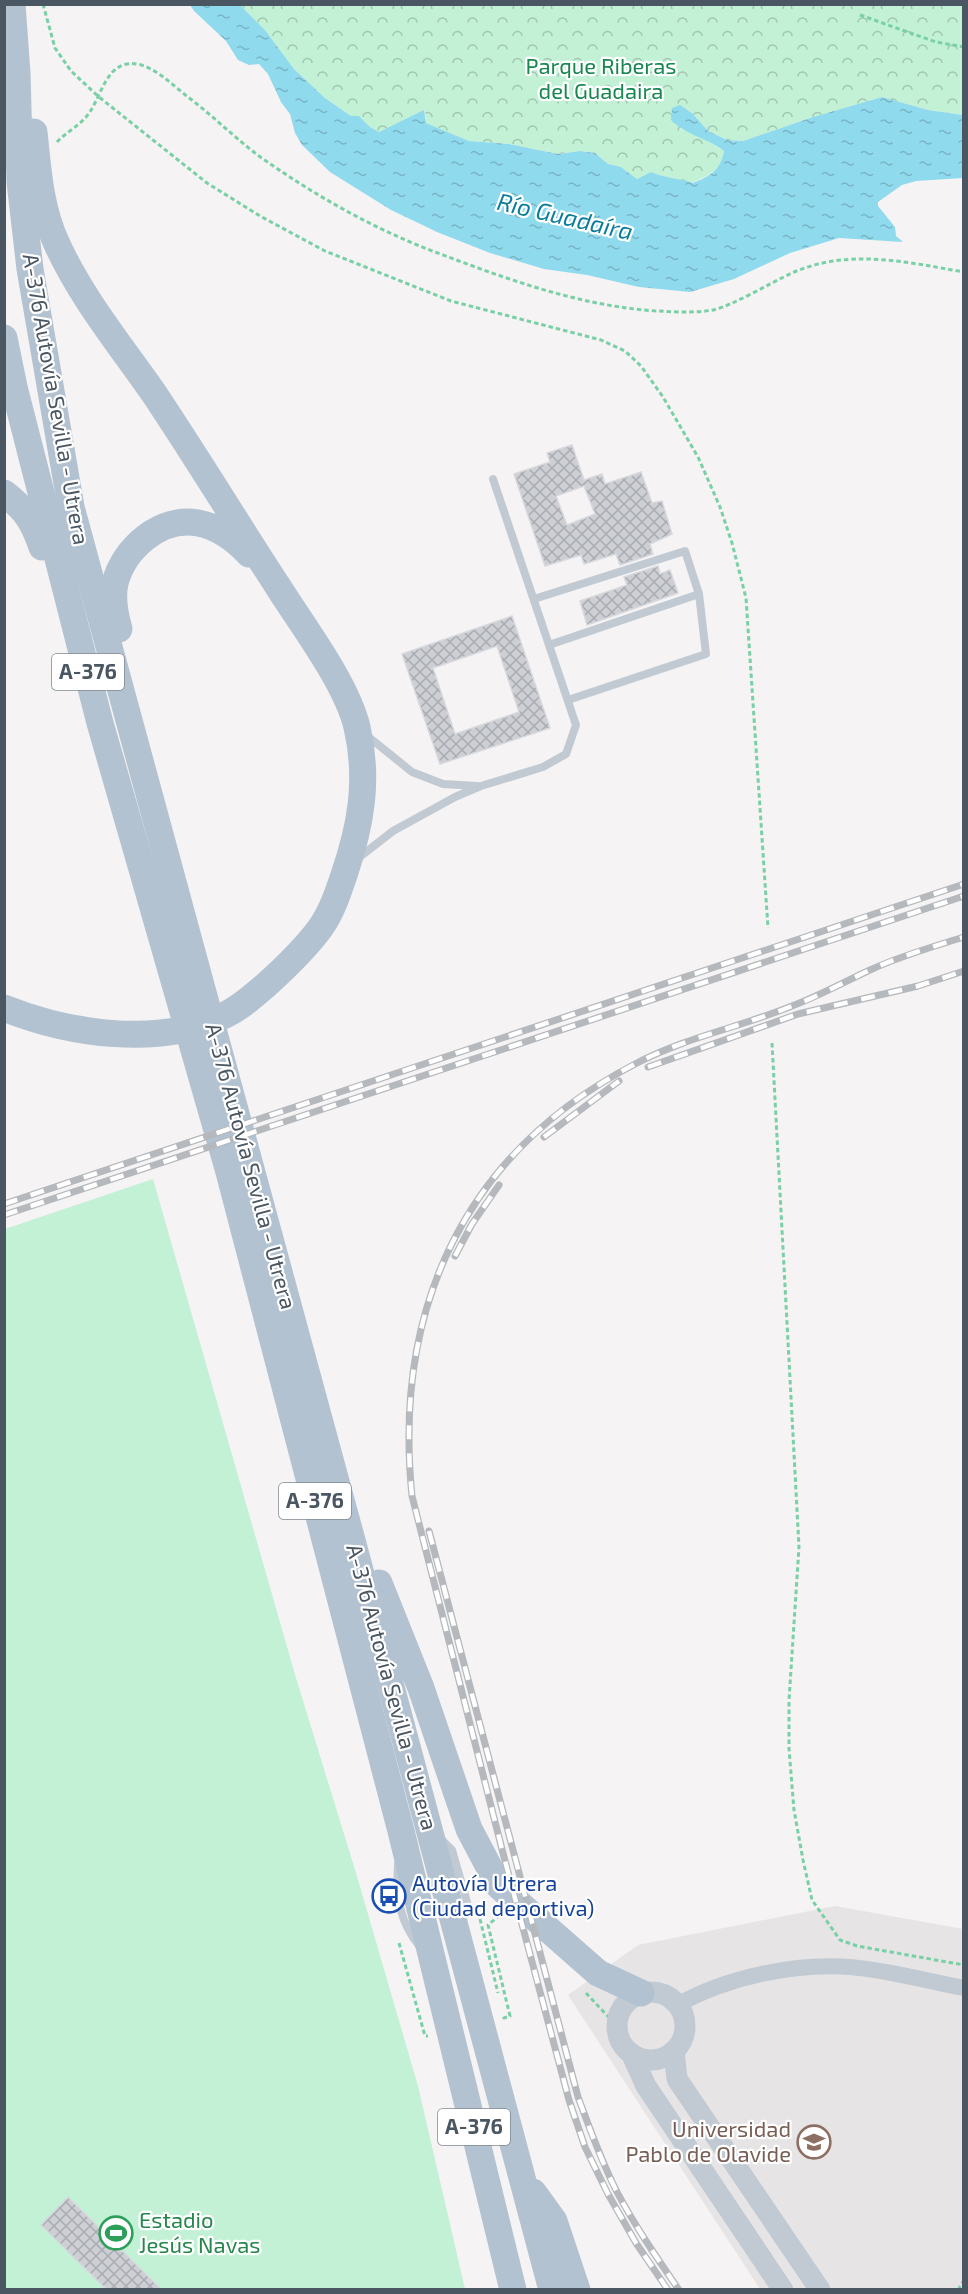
<svg xmlns="http://www.w3.org/2000/svg" width="968" height="2294" font-family="'Exo 2',sans-serif">
<style>
.education{fill:#e6e4e5}
.park{fill:url(#park-crowns)}
.garden{fill:#c3f1d5}
.water{fill:url(#water-ripples)}
.building{fill:url(#building-cross-hatch);stroke:#d7d9de;stroke-width:1.5;fill-rule:evenodd}
.lines{fill:none;stroke-linecap:round;stroke-linejoin:round}
.path{stroke:#7ad0a6;stroke-width:3;stroke-dasharray:4.5 3;stroke-linecap:butt}
.service{stroke:#c1cad2;stroke-width:8}
.minor{stroke:#c1cad2;stroke-width:16}
.tertiary{stroke:#c1cad2;stroke-width:21}
.primary{stroke:#b3c2d1;stroke-width:27}
.rail-casing{stroke:#b5b8bd;stroke-width:7}
.rail{stroke:#fff;stroke-width:4.5;stroke-dasharray:14;stroke-linecap:butt}
.labels{text-anchor:middle;stroke-width:4.5;stroke-linejoin:round;paint-order:stroke}
.shield{fill:#fff;stroke:#808990;stroke-width:1.5}
.shield-label{font-size:21px;font-weight:bold;fill:#4a5661}
.park-label{font-size:22px;fill:#17864f;stroke:#fff}
.street-label{font-size:22px;fill:#4a5661;stroke:#fff}
.transit-label{font-size:22px;fill:#164399;stroke:#fff;text-anchor:start}
.education-label{font-size:22px;fill:#785e54;stroke:#fff;text-anchor:end}
.leisure-label{font-size:22px;fill:#27864d;stroke:#fff;text-anchor:start}
.water-label{font-size:24px;font-style:italic;fill:#0c7c9b;stroke:#fff}
</style>
<defs>
<pattern id="park-crowns" width="20" height="18" patternUnits="userSpaceOnUse" patternTransform="scale(1.5)"><rect width="20" height="18" fill="#c3f1d5"/><path d="M2 6a3 3 0 1 1 6 0M12 15a3 3 0 1 1 6 0" fill="none" stroke="#a0c6b0"/></pattern>
<pattern id="water-ripples" width="26" height="14" patternUnits="userSpaceOnUse" patternTransform="scale(1.5)"><rect width="26" height="14" fill="#90daee"/><path d="M2 4q2-2 4 0t4 0M15 11q2-2 4 0t4 0" fill="none" stroke="#78b4c4"/></pattern>
<pattern id="building-cross-hatch" width="8" height="8" patternUnits="userSpaceOnUse" patternTransform="scale(1.5)"><rect width="8" height="8" fill="#cdcfd5"/><path d="M0 0l8 8M0 8l8-8" fill="none" stroke="#a8abb0"/></pattern>
</defs>
<rect width="100%" height="100%" fill="#f5f3f3"/>
<polygon class="education" points="835,1906 963,1929 963,2289 760,2289 568,1995 638,1945"/>
<path class="park" d="M240,5H963V115L928,110L882,97L813,117L743,141L727,140L708,131L693,114L680,129L699,135L724,151C720,171 710,175 692,183C679,178 665,178 651,172L637,179L621,167L608,164L595,153L580,151L558,154L509,144L469,141L426,123L425,111L379,132L370,127L359,116H351L325,98L294,69L265,30Z"/>
<polygon class="garden" points="153,1179 296,1678 356,1873 418,2086 465,2289 5,2289 5,1229"/>
<path class="water" d="M190,5H240L265,30L294,69L325,98L351,116H359L370,127L379,132L424,110L426,123L469,141L509,144L558,154L580,151L595,153L608,164L621,167L637,179L651,172C665,178 679,178 693,183C710,176 720,171 724,151C706,137 685,135 671,120L672,108L680,105L693,114L708,131L727,140L743,141L813,117L882,97L928,110L963,115V178L916,181L902,185L878,202V206L895,227L896,236L903,242L839,238L790,253L734,279L690,292L639,287L587,275L544,269L490,253L437,232L391,210L330,172L302,145L295,133L290,114L281,102L268,74L259,64L249,65L238,60L226,41L194,11Z"/>
<g class="building">
<path d="M572,445L584,480L602,474L605,484L641,472L652,503L662,501L672,534L650,544L653,554L620,565L616,554L584,564L581,555L545,566L514,474L550,462L547,453ZM584,486L595,514L567,525L556,496Z"/>
<polygon points="658,566 660,574 670,570 678,593 587,625 580,601 627,585 624,577"/>
<path d="M512,616L550,728L440,764L402,654ZM497,646L519,712L455,734L433,668Z"/>
<polygon points="68,2197 161,2289 106,2289 41,2225"/>
</g>
<g class="lines">
<g class="path">
<polyline points="43,4 55,48 71,71 99,97 207,183 260,216 325,251 451,301 601,340 625,351 641,366 663,397 698,457 720,507 732,543 746,598 768,928"/>
<polyline points="860,15 936,42 964,47"/>
<path d="M57,142C65,133 76,128 84,119C100,104 103,68 127,64C149,60 172,85 188,97C213,116 235,138 259,156C314,195 372,228 435,252C507,279 579,306 657,311C675,312 695,313 713,310C734,305 770,283 792,273C848,248 906,262 964,272"/>
<polyline points="772,1043 799,1547 789,1700 789,1749 794,1810 803,1860 812,1900 840,1940 857,1946 964,1965"/>
<polyline points="500,1915 488,1925 510,2016 504,2018 503,2014"/>
<polyline points="480,1919 498,1993"/>
<polyline points="399,1943 425,2036 428,2036"/>
<polyline points="586,1993 617,2026"/>
<polyline points="958,2290 964,2280"/>
</g>
<g class="service">
<polyline points="534,599 685,551 699,594 549,645"/>
<polyline points="568,700 706,654 699,594"/>
<polyline points="365,734 412,772 443,784 477,786"/>
<polyline points="357,859 393,831 455,797 481,786 543,767 566,754 576,725 493,479"/>
<polyline points="440,1838 452,1850 467,1902 463,1920"/>
<path d="M398,1864C396,1897 399,1921 420,1947"/>
</g>
<path class="minor" d="M677,2005C727,1977 794,1963 850,1967C887,1970 927,1981 964,1988"/>
<g class="tertiary">
<circle cx="651" cy="2026" r="34"/>
<polyline points="674,2051 677,2079 820,2290"/>
<polyline points="631,2053 646,2086 783,2290"/>
</g>
<g class="primary">
<polyline points="12,4 17,73 20,182 30,269 71,507 353,1544 552,2290"/>
<polyline points="4,338 14,387 100,723 229,1172 401,1831 513,2290"/>
<path d="M4,493C26,510 33,521 42,547"/>
<path d="M119,629C115,615 112,597 115,583C124,548 161,516 198,523C219,527 235,539 249,554"/>
<path d="M4,1008C69,1034 160,1048 225,1015C240,1008 252,997 265,986C285,968 306,948 321,927C332,911 338,893 344,875C361,825 369,780 357,727C346,682 302,625 277,585C236,522 197,458 155,395C121,346 80,296 56,242C40,207 38,169 34,132"/>
<polyline points="379,1583 421,1688 469,1829 499,1886 598,1973 641,1993"/>
<polyline points="533,2192 554,2221 577,2290"/>
</g>
<g class="rail-casing">
<g id="rail">
<polyline points="648,1067 798,1014 918,986 964,971"/>
<polyline points="544,1137 619,1081"/>
<polyline points="4,1204 964,884"/>
<polyline points="4,1215 964,896"/>
<polyline points="455,1256 472,1224 499,1185"/>
<path d="M429,1531L578,2097C590,2129 601,2161 617,2192C635,2226 657,2258 679,2290"/>
<path d="M668,2290L636,2243L608,2194L585,2147L569,2100L504,1857L412,1496C393,1308 464,1153 635,1064C684,1038 740,1027 792,1006C819,996 844,982 870,970C900,956 932,947 964,937"/>
</g>
</g>
<use href="#rail" class="rail"/>
</g>
<defs>
<g id="bus-ring" transform="scale(1.725)"><circle r="9.5" fill="#fff" stroke="#1a4fb4" stroke-width="1.5"/><path d="M-5-6H5V4H4V6H2V4H-2V6H-4V4H-5ZM-3.5-4V0h7V-4ZM-3.5 1.2v1.5H-2V1.2ZM2 1.2v1.5H3.5V1.2Z" fill="#1a4fb4"/></g>
<g id="university-ring" transform="scale(1.725)"><circle r="9.5" fill="#fff" stroke="#8d6e63" stroke-width="1.5"/><path d="M0-5L7-2L0 1L-7-2ZM-4 1L0 2.5L4 1V4Q0 6-4 4Z" fill="#8d6e63"/></g>
<g id="stadium-ring" transform="scale(1.725)"><circle r="9.5" fill="#fff" stroke="#2e9e5b" stroke-width="1.5"/><path d="M0-5a6.5 5 0 1 0 0 10a6.5 5 0 1 0 0-10ZM-3.5-1.8h7v3.6h-7Z" fill="#2e9e5b"/></g>
</defs>
<g fill-rule="evenodd">
<use href="#bus-ring" x="389" y="1896"/>
<use href="#university-ring" x="814" y="2142"/>
<use href="#stadium-ring" x="116" y="2233"/>
</g>
<g class="labels">
<g class="shield">
<rect x="52" y="654" width="72" height="36" rx="4.5"/>
<rect x="279" y="1483" width="72" height="36" rx="4.5"/>
<rect x="438" y="2109" width="72" height="36" rx="4.5"/>
</g>
<g class="shield-label">
<text x="88" y="679">A-376</text>
<text x="315" y="1508">A-376</text>
<text x="474" y="2134">A-376</text>
</g>
<g class="park-label">
<text x="601" y="74">Parque Riberas<tspan x="601" dy="25">del Guadaira</tspan></text>
</g>
<g class="street-label">
<text transform="translate(56 399) rotate(80)" y="8">A-376 Autovía Sevilla - Utrera</text>
<text transform="translate(251 1166) rotate(75)" y="8">A-376 Autovía Sevilla - Utrera</text>
<text transform="translate(392 1687) rotate(75)" y="8">A-376 Autovía Sevilla - Utrera</text>
</g>
<g class="transit-label">
<text x="412" y="1891">Autovía Utrera<tspan x="412" dy="25">(Ciudad deportiva)</tspan></text>
</g>
<g class="education-label">
<text x="791" y="2137">Universidad<tspan x="791" dy="25">Pablo de Olavide</tspan></text>
</g>
<g class="leisure-label">
<text x="139" y="2228">Estadio<tspan x="139" dy="25">Jesús Navas</tspan></text>
</g>
<g class="water-label">
<text transform="translate(565 217) rotate(13)" y="8">Río Guadaíra</text>
</g>
</g>
<rect width="968" height="2294" fill="none" stroke="#4a5661" stroke-width="12"/>
</svg>
